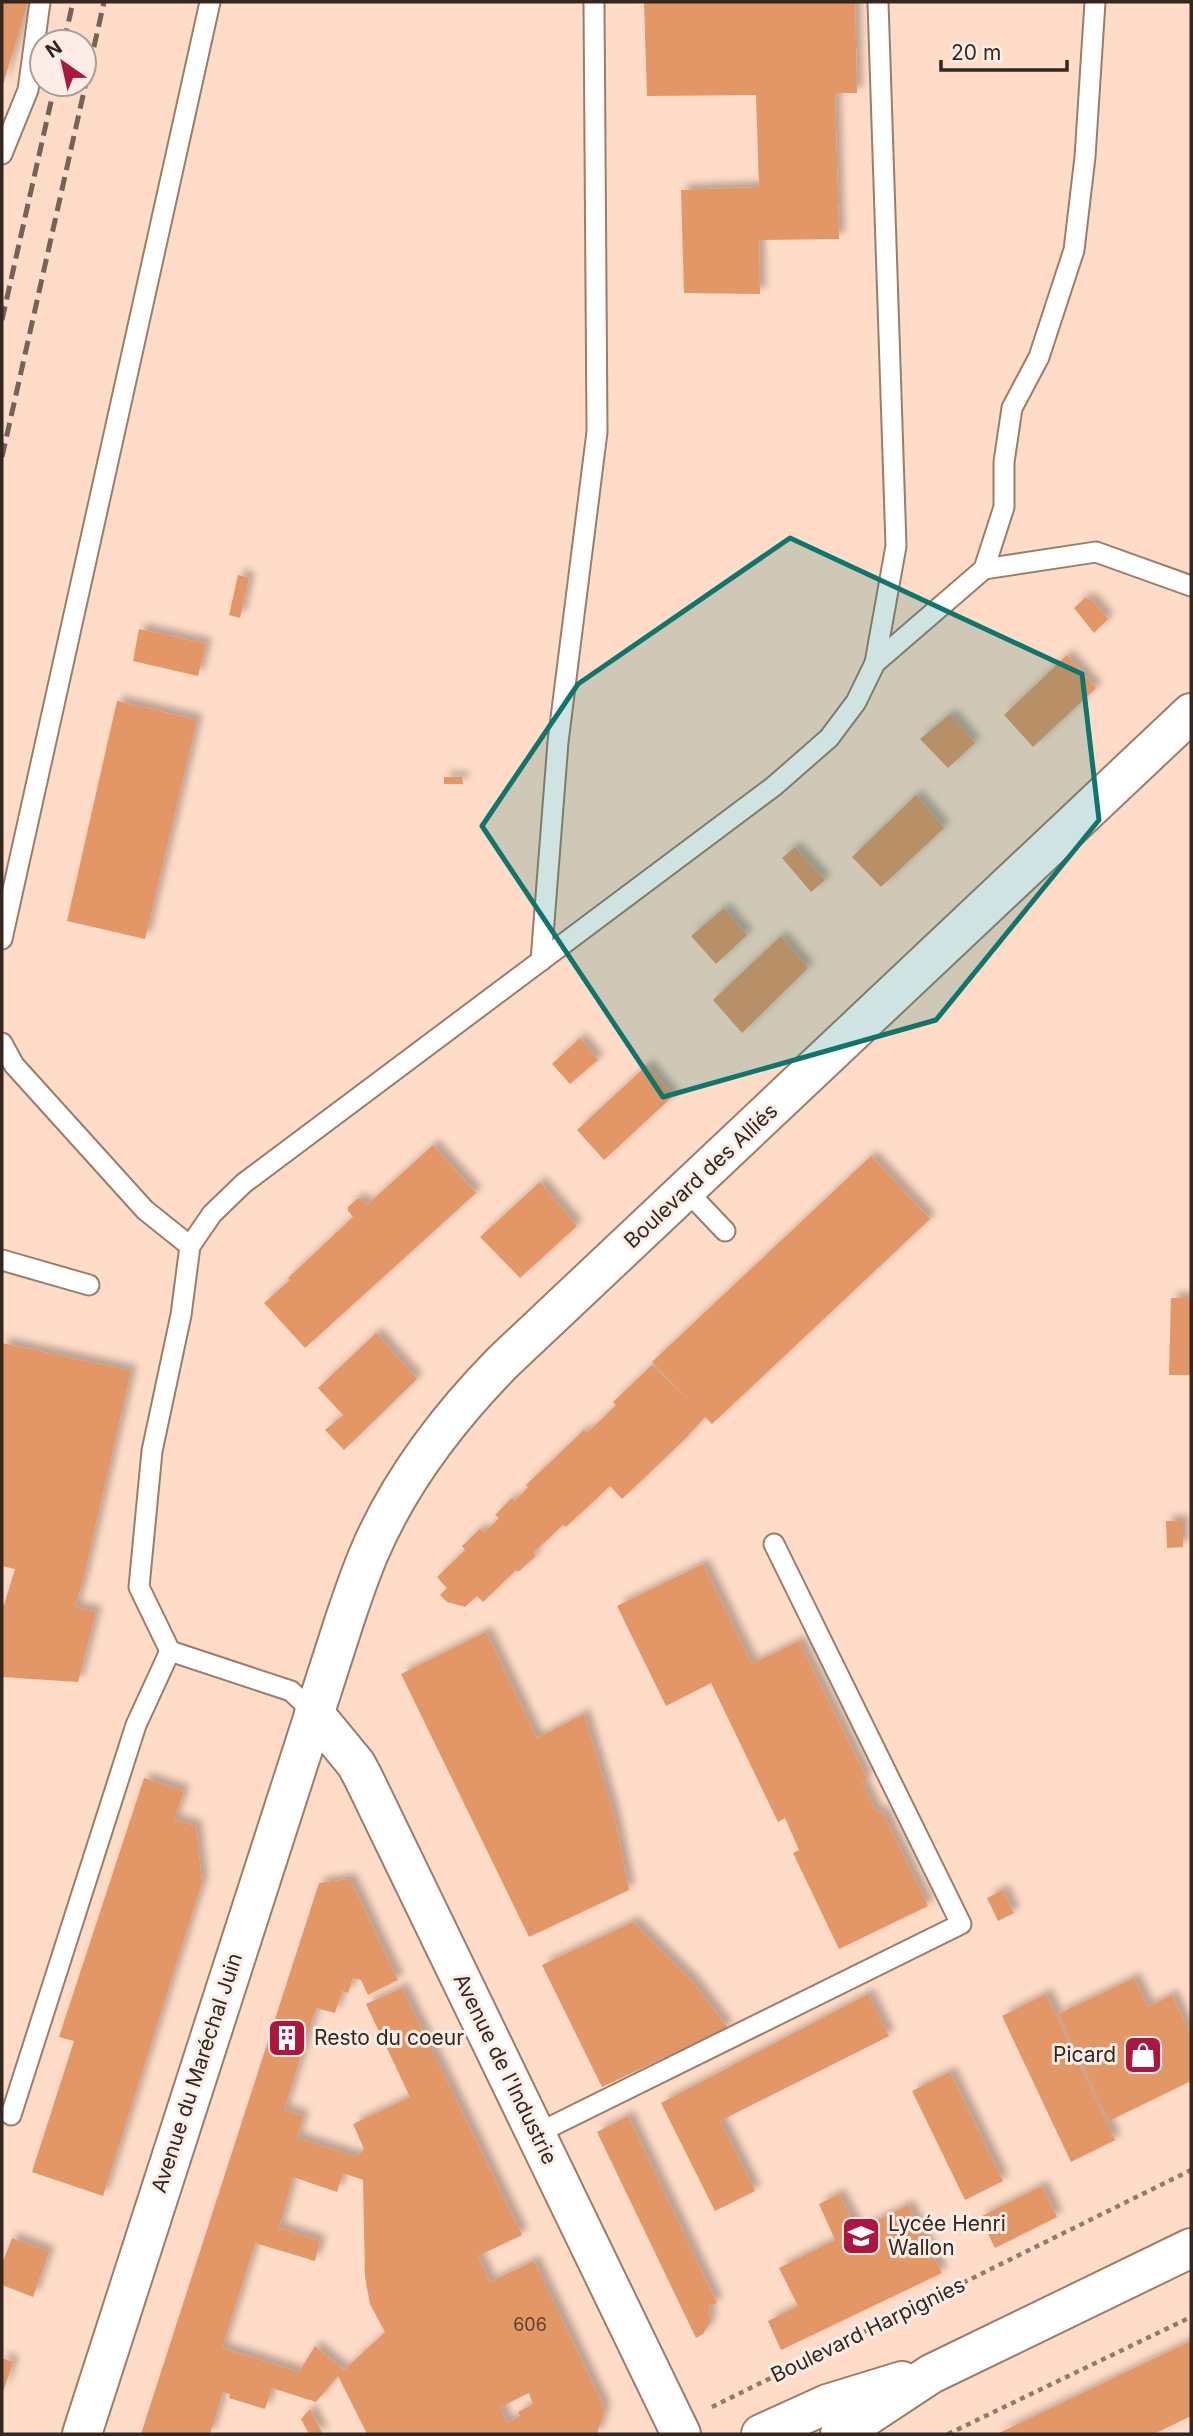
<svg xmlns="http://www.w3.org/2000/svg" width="1193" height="2436" font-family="Inter,sans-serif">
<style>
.building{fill:#e39666;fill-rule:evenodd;filter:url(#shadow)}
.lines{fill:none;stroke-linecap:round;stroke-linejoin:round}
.service-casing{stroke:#9c7d6a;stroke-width:23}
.minor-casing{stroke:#9c7d6a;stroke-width:42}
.secondary-casing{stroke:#9c7d6a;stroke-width:42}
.path{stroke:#927b6e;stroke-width:4.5;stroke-dasharray:5 5;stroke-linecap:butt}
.service{stroke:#fff;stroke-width:19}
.minor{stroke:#fff;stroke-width:38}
.secondary{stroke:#fff;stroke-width:38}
.rail{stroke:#766257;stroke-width:5;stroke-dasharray:14 7;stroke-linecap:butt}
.marked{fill:#0f766e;fill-opacity:0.2;stroke:#0f766e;stroke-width:5;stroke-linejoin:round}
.labels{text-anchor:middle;stroke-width:6;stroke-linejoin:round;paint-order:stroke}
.number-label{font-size:18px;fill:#604332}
.street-label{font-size:21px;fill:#342720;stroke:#fceee6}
.poi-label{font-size:21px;fill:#342720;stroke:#fceee6;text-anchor:start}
</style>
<defs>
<filter id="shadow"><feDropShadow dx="6" dy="-6" stdDeviation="3.5" flood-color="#0004"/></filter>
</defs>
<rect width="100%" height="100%" fill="#ffdcc8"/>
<g class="building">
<polygon points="2,2 28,2 2,88"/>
<polygon points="644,2 855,2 857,93 835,93 839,239 759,240 760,294 684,293 681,190 759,187 756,95 647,96"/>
<polygon points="238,575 249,578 240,618 229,615"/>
<polygon points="1085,598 1092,600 1108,619 1094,633 1074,608"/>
<polygon points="139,629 206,644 198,676 133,661"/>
<polygon points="1067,655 1096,688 1033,747 1004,715"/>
<polygon points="117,701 197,720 145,939 67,921"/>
<polygon points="950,714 975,743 948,768 920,739"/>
<polygon points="444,777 462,777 463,784 444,784"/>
<polygon points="916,795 944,828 881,887 852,857"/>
<polygon points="795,847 825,880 811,892 782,858"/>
<polygon points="724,908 747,935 716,964 691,936"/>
<polygon points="781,936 808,968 742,1033 713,1000"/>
<polygon points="580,1038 598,1060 570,1084 552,1064"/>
<polygon points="647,1065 673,1096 604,1160 577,1130"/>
<polygon points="433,1145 476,1193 305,1348 264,1303 290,1280 288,1278 353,1217 348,1211 348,1207 357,1199 361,1199 367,1205"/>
<polygon points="871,1156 930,1219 712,1424 705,1417 685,1439 622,1499 610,1486 566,1527 563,1525 533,1553 536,1556 518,1572 516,1570 483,1602 477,1596 465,1607 447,1602 440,1595 447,1588 437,1577 465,1550 462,1546 480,1529 484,1533 499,1518 495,1515 512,1498 515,1501 528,1487 526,1485 584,1430 587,1433 616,1405 613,1402 652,1365 693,1404 652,1362"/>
<polygon points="540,1182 577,1226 520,1278 480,1237"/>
<polygon points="1171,1298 1191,1298 1191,1375 1169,1375"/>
<polygon points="376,1333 417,1379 344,1450 325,1430 343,1415 318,1388"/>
<polygon points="2,1343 131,1371 82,1584 75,1607 96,1612 78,1682 2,1677 2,1605 4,1605 15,1569 2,1566"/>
<polygon points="1166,1521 1183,1521 1183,1547 1167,1548"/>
<polygon points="703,1564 752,1664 799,1641 867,1779 862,1782 877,1813 882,1811 928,1906 839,1949 793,1853 799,1850 785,1818 778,1822 711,1683 666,1706 617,1606"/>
<polygon points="486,1632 537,1738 584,1714 614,1815 629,1890 529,1937 401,1674"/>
<polygon points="144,1778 184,1791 174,1820 196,1826 202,1882 103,2196 32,2172 74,2041 59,2037"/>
<path d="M350,1879L398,1980L368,1995L361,1980L353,1978L348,1993L342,1991L335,2013L316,2008L284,2110L303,2116L297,2138L357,2157L364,2149L353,2124L410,2097L366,2004L402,1988L522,2235L478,2256L490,2282L534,2261L605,2409L597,2434H367L338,2376L316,2402L272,2388L265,2409L229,2398L230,2394L223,2392L210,2434H141L319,1883ZM343,2173L363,2180L365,2277L370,2304L385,2332L344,2370L315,2346L299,2372L222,2348L255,2243L315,2261L320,2241L279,2228L293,2177L337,2192ZM529,2393L533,2404L518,2412L520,2416L507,2423L500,2407Z"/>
<polygon points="1003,1890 1014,1913 998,1921 987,1898"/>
<polygon points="633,1922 692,1981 728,2028 602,2087 542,1965"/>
<polygon points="1134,1978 1148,2007 1172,1995 1191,2036 1191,2081 1109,2121 1058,2014"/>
<polygon points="868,1994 889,2036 720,2121 755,2191 715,2211 661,2103"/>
<polygon points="1046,1994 1115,2140 1071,2162 1002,2016"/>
<polygon points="950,2072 1003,2181 965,2200 912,2091"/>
<polygon points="628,2116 717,2303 709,2306 710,2322 703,2334 696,2338 597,2132"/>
<polygon points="1042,2186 1057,2217 995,2248 980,2217"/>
<polygon points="839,2194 858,2230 908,2205 942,2273 781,2350 768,2321 798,2306 779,2268 835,2240 819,2204"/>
<polygon points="12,2238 49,2252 33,2297 2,2285 2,2264"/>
<polygon points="1191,2341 1191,2416 1156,2433 1157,2434 997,2434"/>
<polygon points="2,2358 13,2362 2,2395"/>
<polygon points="310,2409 323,2434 309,2434 301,2419"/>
</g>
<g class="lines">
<g class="service-casing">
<g id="service">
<polyline points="2,154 28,90 40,2"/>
<polyline points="984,569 1096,552 1191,586"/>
<polyline points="875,663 896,546 878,2"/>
<polyline points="2,939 210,2"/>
<polyline points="541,961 558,742 597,432 594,2"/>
<polyline points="2,1043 14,1065 145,1210 190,1246"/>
<polyline points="686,1190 725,1231"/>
<polyline points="2,1260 89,1285"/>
<polyline points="314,1713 291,1691 170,1651 139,1587 152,1451 181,1315 190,1246 212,1214 244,1183 773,787 829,738 856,702 875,663 984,569 1004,507 1004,462 1012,408 1039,357 1074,250 1085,157 1095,2"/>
<polyline points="11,2115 136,1725 170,1651"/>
<polyline points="536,2134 961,1924 774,1544"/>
</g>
</g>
<g class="minor-casing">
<polyline id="minor" points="314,1713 356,1764 363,1777 681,2434"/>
</g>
<g class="secondary-casing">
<g id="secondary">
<path d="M82,2434L344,1622C352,1598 360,1574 370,1551C401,1479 449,1417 503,1362L1191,713"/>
<polyline points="761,2434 827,2404 902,2381"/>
<polyline points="840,2434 931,2374 1191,2248"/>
</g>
</g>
<g class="path">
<polyline points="712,2407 1191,2170"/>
<polyline points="948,2434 1191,2317"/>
</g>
<use href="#service" class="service"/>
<use href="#minor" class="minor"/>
<use href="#secondary" class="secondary"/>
<g class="rail">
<polyline points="64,42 73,2"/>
<polyline points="2,320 55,84"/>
<polyline points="2,457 104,2"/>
</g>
</g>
<path class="marked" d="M790,538L1082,674L1099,820L936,1020L663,1097L482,826L578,684Z"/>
<defs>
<g id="building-square" transform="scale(2.0125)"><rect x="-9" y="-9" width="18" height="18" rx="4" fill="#ac1740" stroke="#fceee6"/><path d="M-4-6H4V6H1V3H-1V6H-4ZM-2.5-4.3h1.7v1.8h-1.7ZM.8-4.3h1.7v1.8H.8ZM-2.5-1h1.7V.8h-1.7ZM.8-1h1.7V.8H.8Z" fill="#fff"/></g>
<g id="shop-square" transform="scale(2.0125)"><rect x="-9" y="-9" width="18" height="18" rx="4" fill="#ac1740" stroke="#fceee6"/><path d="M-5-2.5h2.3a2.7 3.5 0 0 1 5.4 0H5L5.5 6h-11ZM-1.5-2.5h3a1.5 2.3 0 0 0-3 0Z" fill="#fff"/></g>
<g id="school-square" transform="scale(2.0125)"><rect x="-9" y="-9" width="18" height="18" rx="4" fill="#ac1740" stroke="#fceee6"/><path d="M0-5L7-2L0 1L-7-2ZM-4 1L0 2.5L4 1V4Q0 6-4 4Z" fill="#fff"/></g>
</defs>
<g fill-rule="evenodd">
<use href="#building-square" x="287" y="2038"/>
<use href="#shop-square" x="1143" y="2055"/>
<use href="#school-square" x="861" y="2236"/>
</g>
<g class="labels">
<g class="number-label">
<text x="530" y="2331">606</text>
</g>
<g class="street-label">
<text transform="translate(701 1176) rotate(-43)" y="7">Boulevard des Alliés</text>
<text transform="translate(505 2069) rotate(64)" y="7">Avenue de l'Industrie</text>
<text transform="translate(197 2073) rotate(-72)" y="7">Avenue du Maréchal Juin</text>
<text transform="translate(868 2330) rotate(-26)" y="7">Boulevard Harpignies</text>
</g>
<g class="poi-label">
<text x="314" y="2045">Resto du coeur</text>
<text x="1116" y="2062" text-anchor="end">Picard</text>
<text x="888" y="2231">Lycée Henri<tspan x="888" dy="24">Wallon</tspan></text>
</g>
</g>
<rect width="1193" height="2436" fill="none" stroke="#342720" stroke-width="7"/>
<g transform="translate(63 63) rotate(326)"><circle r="33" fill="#fceee6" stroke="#ac9e97" stroke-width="2"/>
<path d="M0-5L12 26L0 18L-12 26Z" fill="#ac1740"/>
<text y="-10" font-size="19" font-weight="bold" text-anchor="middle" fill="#342720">N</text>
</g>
<path d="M941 60v10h126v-10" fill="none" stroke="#342720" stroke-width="3.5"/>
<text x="951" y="60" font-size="21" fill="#342720" stroke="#fceee6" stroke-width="5" paint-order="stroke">20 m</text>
</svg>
